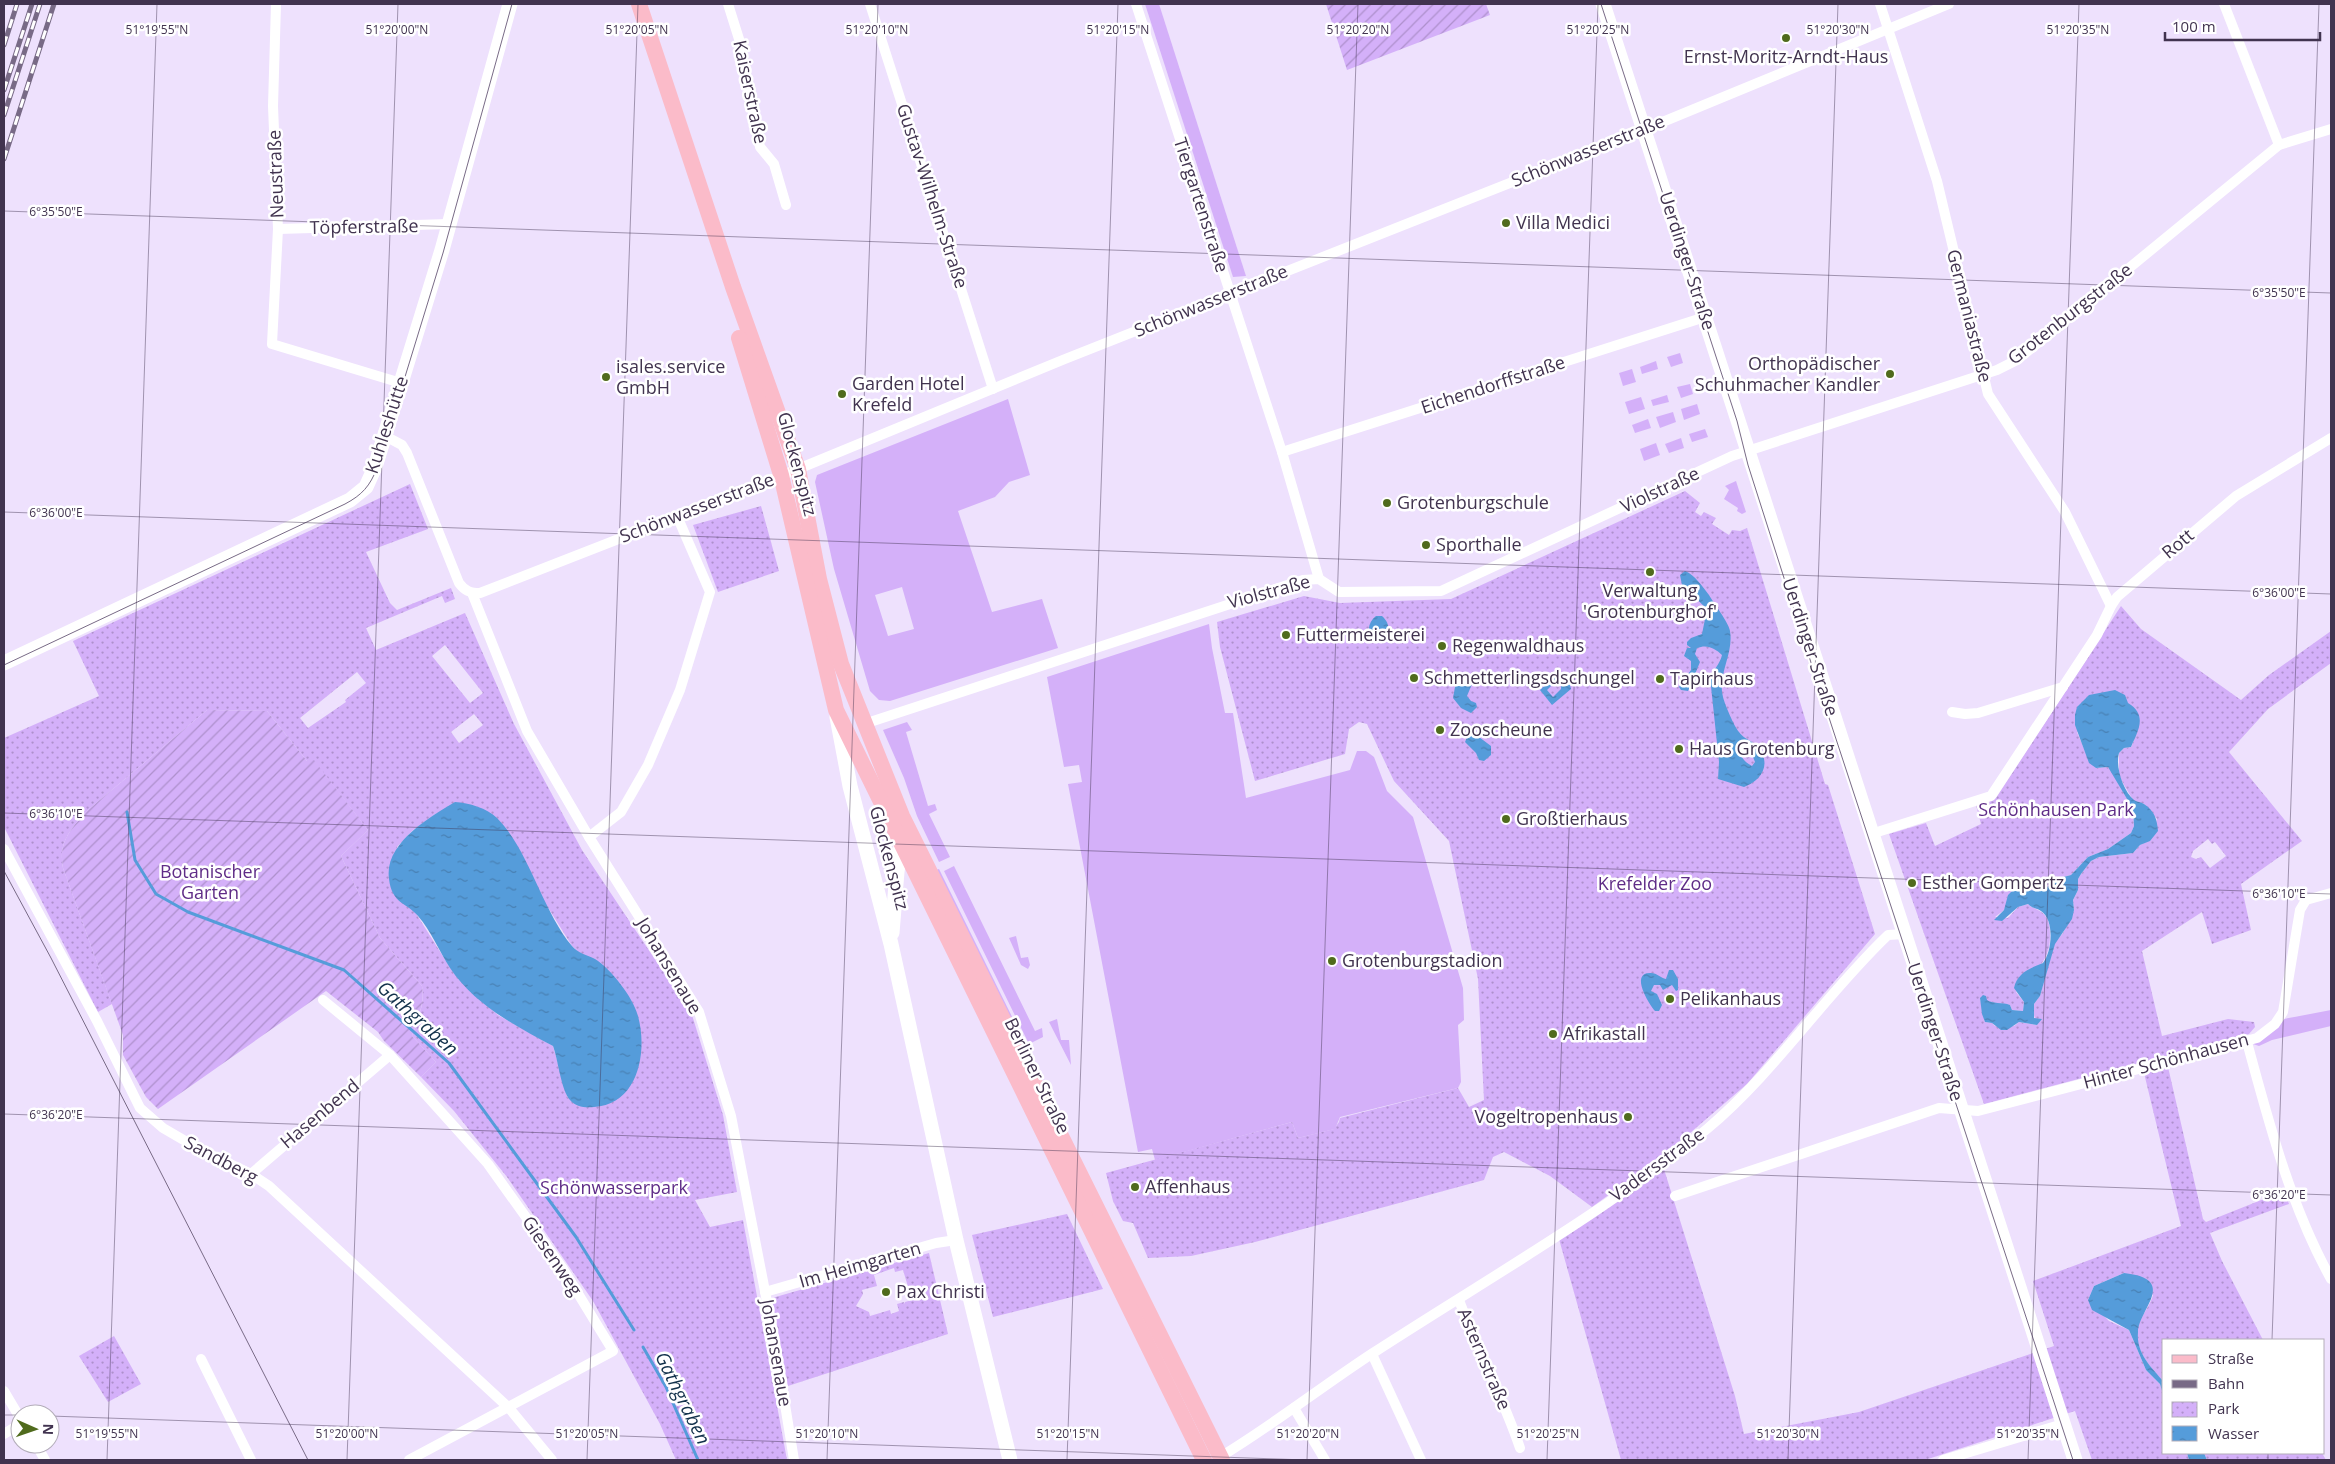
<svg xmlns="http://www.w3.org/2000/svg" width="2335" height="1464" font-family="'Open Sans',sans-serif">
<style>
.grass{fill:#d4b0f9;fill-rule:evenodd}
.park{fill:url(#park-dots);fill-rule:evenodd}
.garden{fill:url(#garden-furrows)}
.water{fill:url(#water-ripples);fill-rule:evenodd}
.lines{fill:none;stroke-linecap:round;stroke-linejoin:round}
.stream{stroke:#559cda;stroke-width:3}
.street{stroke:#fff;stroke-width:10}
.secondary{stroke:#fff;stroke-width:15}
.primary{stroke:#fbbbc9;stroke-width:16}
.tram{stroke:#786a86;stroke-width:1}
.rail-casing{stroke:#786a86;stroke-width:5}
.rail{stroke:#fff;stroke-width:3;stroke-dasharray:9;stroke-linecap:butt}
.ticks{fill:none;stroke:#41334f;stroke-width:1;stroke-opacity:0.45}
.poi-dot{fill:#506b1d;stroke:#fff;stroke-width:2}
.labels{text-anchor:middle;stroke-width:5;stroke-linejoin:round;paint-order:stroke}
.poi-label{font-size:18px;fill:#41334f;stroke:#fff;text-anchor:start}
.street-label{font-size:18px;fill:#41334f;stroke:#fff}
.park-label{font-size:18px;fill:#5f2c87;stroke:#fff}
.water-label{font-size:19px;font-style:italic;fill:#12314b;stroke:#fff}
.ticks-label{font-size:12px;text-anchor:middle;fill:#41334f;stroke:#fff;stroke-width:5;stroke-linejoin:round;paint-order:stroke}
</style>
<defs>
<pattern id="park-dots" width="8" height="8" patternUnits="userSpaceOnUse" patternTransform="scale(1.25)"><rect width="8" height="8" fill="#d4b0f9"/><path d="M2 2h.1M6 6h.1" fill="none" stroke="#ae90cc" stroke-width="1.8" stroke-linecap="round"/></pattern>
<pattern id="garden-furrows" width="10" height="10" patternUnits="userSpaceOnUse" patternTransform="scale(1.25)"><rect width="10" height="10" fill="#d4b0f9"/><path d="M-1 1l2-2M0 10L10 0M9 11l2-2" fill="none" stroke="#ae90cc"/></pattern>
<pattern id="water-ripples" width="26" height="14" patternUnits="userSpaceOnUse" patternTransform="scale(1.25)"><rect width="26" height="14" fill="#559cda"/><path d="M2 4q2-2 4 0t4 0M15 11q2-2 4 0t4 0" fill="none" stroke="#4880b3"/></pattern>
</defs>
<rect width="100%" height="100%" fill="#eee1fd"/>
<g class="grass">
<polygon points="1145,4 1159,4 1246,276 1233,277"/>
<polygon points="1680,353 1683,363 1671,367 1667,357"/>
<polygon points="1656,361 1658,369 1642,374 1640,367"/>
<polygon points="1632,369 1636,382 1623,386 1619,373"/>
<polygon points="1690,384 1693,394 1681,398 1677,387"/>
<polygon points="1667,395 1669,402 1653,406 1651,400"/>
<polygon points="1641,397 1645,409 1629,414 1625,402"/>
<path d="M1008,399L1030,475L1009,482L995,497L958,511L992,612L1042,599L1058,648L890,701L879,700L870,691L834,569L815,482L817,475ZM902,587L914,629L888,636L875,595Z"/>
<polygon points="1697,404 1700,414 1684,420 1681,409"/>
<polygon points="1673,412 1676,422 1660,428 1656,417"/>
<polygon points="1648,419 1651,428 1635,433 1632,425"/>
<polygon points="1705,429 1708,437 1692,442 1689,434"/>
<polygon points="1681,438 1684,448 1669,453 1665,444"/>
<polygon points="1656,443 1660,455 1644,461 1640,449"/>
<polygon points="1736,481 1746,512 1742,514 1737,511 1738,508 1724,499 1729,490 1725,486"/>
<polygon points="1209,624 1212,648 1225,713 1233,713 1246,798 1350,770 1357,751 1366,751 1374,757 1387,791 1413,817 1463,988 1464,1020 1458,1025 1461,1082 1458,1088 1340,1117 1335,1129 1298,1138 1292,1122 1155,1160 1152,1149 1138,1152 1068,784 1082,782 1079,765 1064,767 1047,677"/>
<polygon points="907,722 912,730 906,732 928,806 935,804 937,810 929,814 950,857 939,862 917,816 904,778 883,730"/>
<polygon points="954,866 1035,1031 1042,1028 1043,1037 1029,1044 944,871"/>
<polygon points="939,869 1026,1045 1022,1044 936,870"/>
<polygon points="1016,936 1021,958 1028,957 1030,965 1028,969 1021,965 1009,938"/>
<polygon points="2331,1010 2331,1026 2272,1040 2259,1046 2253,1044 2284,1019"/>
<polygon points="1057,1019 1061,1040 1069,1040 1071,1065 1049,1022"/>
</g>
<g class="park">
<path d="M410,484L428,529L366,552L390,603L397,610L451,588L455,599L445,603L442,596L366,628L376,650L465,613L514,724L582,850L692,1015L723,1115L737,1192L695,1200L710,1227L743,1220L787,1460H676L660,1424L593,1301L507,1177L454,1111L421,1077L436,1062L412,1036C418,1019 425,1004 422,986L380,938L341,856L368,830L314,761H307L267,711L207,710L88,810C71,829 58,841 63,868L112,1004L98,1012L4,827V738L99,696L73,641ZM445,645L483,693L470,703L432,656ZM357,672L366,683L345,700L346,702L308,728L300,718ZM474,714L483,725L459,743L451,732ZM437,813L547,906L572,946L578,952L595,960L568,1098L553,1046L498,1015L466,987L451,969L417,915L397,847L412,831Z"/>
<polygon points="1685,491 1700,503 1695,512 1701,516 1704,512 1716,518 1712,524 1729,535 1732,530 1740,531 1747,528 1825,784 1828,785 1875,934 1747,1084 1669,1151 1592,1207 1550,1176 1504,1152 1493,1157 1484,1180 1255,1242 1191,1256 1148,1258 1133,1223 1123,1221 1113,1201 1106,1173 1292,1122 1298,1138 1334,1129 1339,1122 1340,1118 1458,1088 1469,1107 1484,1100 1478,979 1449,841 1394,781 1367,724 1359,722 1349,729 1345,754 1255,781 1220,647 1217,622 1304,596 1340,603 1451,599"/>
<polygon points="761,506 779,571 718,592 693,525"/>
<path d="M2121,606L2141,629L2241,700L2269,675L2331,631V663L2268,709L2229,752L2302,841L2241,884L2251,930L2212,944L2202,912L2142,951L2162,1036L2228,1019L2254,1022L2255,1027L2249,1034L1984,1104L1889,834L1926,823L1935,846L1981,824L1976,805L1996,798ZM2077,732L2134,740L2131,747L2124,748L2119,753V775L2124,785L2133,800L2144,804L2157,819L2150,840L2140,845L2133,853L2099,857L2091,861L2081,874L2078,879V890L2073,900L2074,910L2063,933L2054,944L2040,996L2034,1004L2033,1012L2037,1025L2019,1022L2014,1026H1995L1992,1023L1985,1022L1980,998L1990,1002L2010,1005L2012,1010L2023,1011L2024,1002L2016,992C2032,975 2050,962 2050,937C2050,930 2050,923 2046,917C2042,910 2034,910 2028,904L2018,907L2008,918L1995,917L2004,910L2014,889L2043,891L2056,879L2071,875L2088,857L2108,849L2131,833L2134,826L2133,809L2112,772L2108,767L2096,768L2085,751ZM2208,839L2212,844L2215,842L2226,856L2210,868L2201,857L2196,859L2191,857L2193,851Z"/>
<path d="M2168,1067L2203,1219L2206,1222L2284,1191L2289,1204L2210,1233L2222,1261L2263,1340H2164V1382C2150,1367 2130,1345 2139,1323C2143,1313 2150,1306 2153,1295L2124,1273L2094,1286L2088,1300L2109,1321L2129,1330L2146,1370L2160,1384L2164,1398V1453H2187L2189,1460H2092L2075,1411L1925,1460H1621L1559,1239L1663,1166L1735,1396L1744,1434L1859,1412L2054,1346L2033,1281L2181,1226L2144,1073Z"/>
<polygon points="1067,1214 1103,1289 993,1317 972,1235"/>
<path d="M929,1253L948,1334L788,1386L772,1298ZM894,1268L895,1272L903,1270L912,1300L905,1302V1304L904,1302L897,1304L899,1311L891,1314L890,1310L870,1316L869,1312L856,1306L863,1294L862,1290L877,1286L874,1275Z"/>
<polygon points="114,1336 141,1384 108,1402 79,1356"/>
<polygon points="2204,1453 2322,1453 2326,1460 2207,1460"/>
</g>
<g class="garden">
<polygon points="1326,4 1486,4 1490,15 1347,70"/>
<path d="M207,710L267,711L307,761L314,760L368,830L341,856L380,938L422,986C425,1003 418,1019 412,1036L436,1062L421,1077L384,1041L378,1032L326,991L158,1109L146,1097L123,1055V1035L63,868C58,841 71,829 88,810Z"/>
</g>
<g class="water">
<path d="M1685,571C1695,575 1702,586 1709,595C1713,602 1729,623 1730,631C1734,654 1717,675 1723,697C1725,705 1734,726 1739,732C1746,742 1760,741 1764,759C1767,772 1756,783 1744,787L1718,779L1719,762L1710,677C1714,669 1720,664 1722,655C1715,648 1707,644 1697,648L1695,654L1700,662L1688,691L1681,690L1679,687L1691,670V661L1684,656L1687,648H1691L1687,645V642L1691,638L1702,634L1705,619L1710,612L1682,585L1680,575ZM1742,747H1746L1751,752L1755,762L1752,766C1744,762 1741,757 1738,748Z"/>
<path d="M1376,616H1382C1391,624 1391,636 1381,643H1375C1366,635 1367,623 1376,616Z"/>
<path d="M1557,674L1569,681L1571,689L1552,705L1540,690ZM1556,681L1561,684V689L1553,697L1547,690Z"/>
<polygon points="1461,680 1470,681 1472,684 1467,696 1471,701 1476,703 1477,707 1471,713 1461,708 1453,698 1455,687"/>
<path d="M2115,690L2125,695L2128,703C2148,715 2138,731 2131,747L2124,748L2119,753C2115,766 2123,791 2134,800C2137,802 2141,802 2144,804C2155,811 2157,820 2158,831L2150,841L2140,845L2133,853L2099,857L2091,861L2081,874L2078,879V890L2073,900L2074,910L2072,919L2055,944L2040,996L2034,1004V1018L2042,1019L2037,1025L2019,1022L2007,1030H2001L1992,1023L1985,1022L1982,1014L1980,998L1983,995L1986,996L1987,1000C1992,1004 2003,1002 2010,1005L2012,1010L2023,1011L2024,1002L2014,988C2017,973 2030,968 2043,963C2052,952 2055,920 2041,911C2036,908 2033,909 2028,904L2018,907L2002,921L1994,920L2004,910L2008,895L2014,889L2043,891L2056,879L2071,875L2088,857L2108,849L2131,833L2134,826L2133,809L2108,767L2096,768L2089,763L2075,725V715L2077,707L2089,695Z"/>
<polygon points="1475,734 1491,746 1491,755 1484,761 1479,760 1476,753 1465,742 1468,735"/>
<path d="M455,802C469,803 487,808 497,818C529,850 542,910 572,946C578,953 587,955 595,959C611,969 633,997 638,1016C648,1052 638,1105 594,1107C585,1108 576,1107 570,1100C561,1090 558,1059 553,1046C514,1025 475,1005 450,968C439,951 431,931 418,916C406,902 392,904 389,879C384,843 430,817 455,802Z"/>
<path d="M1669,970H1673L1678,979V990L1676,991L1672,985L1663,990L1660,985H1654L1651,991L1657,994L1662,1005L1659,1011H1655C1649,1004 1629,972 1651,973C1657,973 1661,978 1666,979Z"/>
<path d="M2124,1273C2179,1279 2139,1309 2138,1332C2136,1353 2151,1367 2164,1382V1398L2160,1384L2146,1370L2129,1330L2092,1310L2088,1300L2094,1286Z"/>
<polygon points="2187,1453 2204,1453 2207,1460 2189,1460"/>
</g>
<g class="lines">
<g class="stream">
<polyline points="127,812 135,860 156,894 188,912 344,970 449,1063 576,1237 634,1330"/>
<polyline points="643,1347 666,1387 698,1460"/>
</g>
<g class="street">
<polyline points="276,4 273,106 278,229 272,344 401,383"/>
<polyline points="728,4 739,39 760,147 774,164 786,205"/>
<polyline points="870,4 993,389"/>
<polyline points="1136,4 1282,452 1319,579"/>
<polyline points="1880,4 1937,181 1988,394 2065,512 2111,606"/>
<polyline points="2224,4 2279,145"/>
<polyline points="278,229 449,224"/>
<path d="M385,436L402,445L407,453L459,583C465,591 470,593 480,593L798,469L1065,359L1631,135L1949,4"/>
<polyline points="1282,452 1705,317"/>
<polyline points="472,593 527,731 589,837 699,1012 731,1116 775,1343 794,1460"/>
<polyline points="1952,712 1965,714 1978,713 2063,687"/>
<polyline points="864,724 1303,580 1319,579 1339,592 1441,591 1732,456 1997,370 2017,360 2279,145 2331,129"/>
<polyline points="1871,834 1991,796 2097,635 2111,606 2117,597 2236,496 2331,438"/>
<polyline points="589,837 621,812 648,765 680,690 710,592 677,516"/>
<polyline points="4,849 97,1021 140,1108 163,1128 199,1149 251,1174 269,1186 509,1408 552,1460"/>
<polyline points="323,1000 390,1055 488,1164 563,1269 613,1351 409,1460"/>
<path d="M2247,1042C2269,1123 2290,1205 2331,1279"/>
<polyline points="251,1174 390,1055"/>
<polyline points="1675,1196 1939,1108 1978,1111 2257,1038 2275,1024 2283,1012 2300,910 2306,900 2331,893"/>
<polyline points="765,1292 936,1243 956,1240"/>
<path d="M1459,1300C1477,1350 1503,1397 1520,1448"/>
<polyline points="1372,1354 1421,1460"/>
<polyline points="201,1359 251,1460"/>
<polyline points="4,1391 20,1418"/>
<polyline points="1294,1408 1325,1460"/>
<polyline points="4,1434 20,1424"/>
<polyline points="36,1444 45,1460"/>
<path d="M1220,1457C1273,1425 1321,1387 1373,1353C1485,1280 1603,1214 1707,1129C1775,1072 1824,996 1888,935L1904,934"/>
<polyline points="1943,1460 2063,1424"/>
</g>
<g class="secondary">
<polyline points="1603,4 2075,1460"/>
<polyline points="4,663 350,500 366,487 375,467 442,250 510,4"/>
<polyline points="837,717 850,786 891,944 956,1240 1010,1460"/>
<polyline points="892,933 897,872 902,839"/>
</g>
<g class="primary">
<polyline points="639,4 733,287 798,469 819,579 841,664 902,816 1222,1460"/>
<polyline points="739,338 781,475 836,710 1204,1460"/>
</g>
<g class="tram">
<polyline points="1601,4 1737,421 1748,465 1814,672 2073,1460"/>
<path d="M4,665L345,504C362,495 370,486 377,468L443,253L512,4"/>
<polyline points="4,871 51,958 308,1460"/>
</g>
<g class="rail-casing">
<g id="rail">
<polyline points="4,45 17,4"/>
<polyline points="4,90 32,4"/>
<polyline points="4,115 40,4"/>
<polyline points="4,159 54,4"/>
</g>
</g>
<use href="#rail" class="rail"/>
</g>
<path class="ticks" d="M4,211L2331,293M4,512L2331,594M4,813L2331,894M4,1114L2331,1195M2272,1340L2319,4M4,1415H20M50,1416L1306,1460M107,1460L157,4M347,1460L398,4M587,1460L638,4M827,1460L878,4M1067,1460L1118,4M1307,1460L1358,4M1547,1460L1598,4M1788,1460L1838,4M2028,1460L2079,4M2268,1460V1453"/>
<g class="poi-dot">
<circle cx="1786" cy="38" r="5"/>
<circle cx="1506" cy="223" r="5"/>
<circle cx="1890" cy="374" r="5"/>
<circle cx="606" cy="377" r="5"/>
<circle cx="842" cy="394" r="5"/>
<circle cx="1387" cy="503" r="5"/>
<circle cx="1426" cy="545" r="5"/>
<circle cx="1650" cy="572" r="5"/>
<circle cx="1286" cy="635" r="5"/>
<circle cx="1442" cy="646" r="5"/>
<circle cx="1414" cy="678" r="5"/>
<circle cx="1660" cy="679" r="5"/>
<circle cx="1440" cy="730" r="5"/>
<circle cx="1679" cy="749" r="5"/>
<circle cx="1506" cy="819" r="5"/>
<circle cx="1912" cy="883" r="5"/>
<circle cx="1332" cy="961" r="5"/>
<circle cx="1670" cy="999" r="5"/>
<circle cx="1553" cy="1034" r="5"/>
<circle cx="1628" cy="1117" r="5"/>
<circle cx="1135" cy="1187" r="5"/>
<circle cx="886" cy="1292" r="5"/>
</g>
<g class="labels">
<g class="poi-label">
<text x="1786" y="63" text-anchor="middle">Ernst-Moritz-Arndt-Haus</text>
<text x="1516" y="229">Villa Medici</text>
<text x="1880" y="370" text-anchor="end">Orthopädischer<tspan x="1880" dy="21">Schuhmacher Kandler</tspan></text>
<text x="616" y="373">isales.service<tspan x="616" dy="21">GmbH</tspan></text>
<text x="852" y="390">Garden Hotel<tspan x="852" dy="21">Krefeld</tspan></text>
<text x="1397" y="509">Grotenburgschule</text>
<text x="1436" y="551">Sporthalle</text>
<text x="1650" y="597" text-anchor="middle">Verwaltung<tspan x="1650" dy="21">'Grotenburghof'</tspan></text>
<text x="1296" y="641">Futtermeisterei</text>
<text x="1452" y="652">Regenwaldhaus</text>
<text x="1424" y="684">Schmetterlingsdschungel</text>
<text x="1670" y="685">Tapirhaus</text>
<text x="1450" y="736">Zooscheune</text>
<text x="1689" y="755">Haus Grotenburg</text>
<text x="1516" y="825">Großtierhaus</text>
<text x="1922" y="889">Esther Gompertz</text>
<text x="1342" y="967">Grotenburgstadion</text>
<text x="1680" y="1005">Pelikanhaus</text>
<text x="1563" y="1040">Afrikastall</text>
<text x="1618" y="1123" text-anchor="end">Vogeltropenhaus</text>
<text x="1145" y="1193">Affenhaus</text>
<text x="896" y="1298">Pax Christi</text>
</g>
<g class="street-label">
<text transform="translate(750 92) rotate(78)" y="6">Kaiserstraße</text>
<text transform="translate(1588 151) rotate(-22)" y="6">Schönwasserstraße</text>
<text transform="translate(276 174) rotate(-92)" y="6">Neustraße</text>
<text transform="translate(932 196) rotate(72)" y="6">Gustav-Wilhelm-Straße</text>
<text transform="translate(1201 205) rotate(72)" y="6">Tiergartenstraße</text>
<text transform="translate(364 227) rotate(-1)" y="6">Töpferstraße</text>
<text transform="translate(1687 261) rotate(72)" y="6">Uerdinger Straße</text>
<text transform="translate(1211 301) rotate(-22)" y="6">Schönwasserstraße</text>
<text transform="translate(2070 314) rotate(-38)" y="6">Grotenburgstraße</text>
<text transform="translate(1969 316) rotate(76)" y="6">Germaniastraße</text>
<text transform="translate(1493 385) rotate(-18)" y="6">Eichendorffstraße</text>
<text transform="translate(387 425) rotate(-72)" y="6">Kuhleshütte</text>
<text transform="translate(797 464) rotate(75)" y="6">Glockenspitz</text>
<text transform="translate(1660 490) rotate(-25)" y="6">Violstraße</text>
<text transform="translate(697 508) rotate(-21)" y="6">Schönwasserstraße</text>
<text transform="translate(2178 544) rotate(-40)" y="6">Rott</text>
<text transform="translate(1269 592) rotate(-15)" y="6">Violstraße</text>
<text transform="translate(1810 647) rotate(72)" y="6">Uerdinger Straße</text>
<text transform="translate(889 858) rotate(75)" y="6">Glockenspitz</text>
<text transform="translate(669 966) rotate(59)" y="6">Johansenaue</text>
<text transform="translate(1935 1032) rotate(72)" y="6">Uerdinger Straße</text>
<text transform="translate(2166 1061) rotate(-15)" y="6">Hinter Schönhausen</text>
<text transform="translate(1037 1076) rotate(64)" y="6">Berliner Straße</text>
<text transform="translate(320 1114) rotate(-40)" y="6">Hasenbend</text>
<text transform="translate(221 1160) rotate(28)" y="6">Sandberg</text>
<text transform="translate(1657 1165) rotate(-36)" y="6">Vadersstraße</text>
<text transform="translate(552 1256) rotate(56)" y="6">Giesenweg</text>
<text transform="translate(860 1265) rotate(-16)" y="6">Im Heimgarten</text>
<text transform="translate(776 1353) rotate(80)" y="6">Johansenaue</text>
<text transform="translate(1484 1359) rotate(67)" y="6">Asternstraße</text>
</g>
<g class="park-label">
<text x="2056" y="816">Schönhausen Park</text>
<text x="210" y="878">Botanischer<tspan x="210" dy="21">Garten</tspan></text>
<text x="1655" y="890">Krefelder Zoo</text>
<text x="614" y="1194">Schönwasserpark</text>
</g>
<g class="water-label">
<text transform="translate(418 1018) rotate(42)" y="7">Gathgraben</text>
<text transform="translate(683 1398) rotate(64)" y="7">Gathgraben</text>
</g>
</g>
<g class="ticks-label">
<text x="157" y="34">51°19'55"N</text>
<text x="397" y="34">51°20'00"N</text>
<text x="637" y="34">51°20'05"N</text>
<text x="877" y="34">51°20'10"N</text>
<text x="1118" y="34">51°20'15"N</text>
<text x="1358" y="34">51°20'20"N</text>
<text x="1598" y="34">51°20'25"N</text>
<text x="1838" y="34">51°20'30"N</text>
<text x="2078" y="34">51°20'35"N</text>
<text x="56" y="216">6°35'50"E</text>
<text x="2279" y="297">6°35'50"E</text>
<text x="56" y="517">6°36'00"E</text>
<text x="2279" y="597">6°36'00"E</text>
<text x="56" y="818">6°36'10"E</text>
<text x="2279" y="898">6°36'10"E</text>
<text x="56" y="1119">6°36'20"E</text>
<text x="2279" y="1199">6°36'20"E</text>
<text x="107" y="1438">51°19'55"N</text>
<text x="347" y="1438">51°20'00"N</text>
<text x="587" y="1438">51°20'05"N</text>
<text x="827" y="1438">51°20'10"N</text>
<text x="1068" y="1438">51°20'15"N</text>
<text x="1308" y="1438">51°20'20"N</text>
<text x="1548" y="1438">51°20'25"N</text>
<text x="1788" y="1438">51°20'30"N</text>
<text x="2028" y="1438">51°20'35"N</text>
</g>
<rect width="2335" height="1464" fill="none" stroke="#41334f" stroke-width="10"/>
<rect x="2162" y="1339" width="162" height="115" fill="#ffffff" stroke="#b3adb9"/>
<rect x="2172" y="1355" width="25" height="8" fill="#fbbbc9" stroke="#b3adb9"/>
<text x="2208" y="1364" font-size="15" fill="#41334f">Straße</text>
<rect x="2172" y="1380" width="25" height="8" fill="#786a86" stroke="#b3adb9"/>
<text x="2208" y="1389" font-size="15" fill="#41334f">Bahn</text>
<rect x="2172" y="1402" width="25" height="15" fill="url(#park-dots)" stroke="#b3adb9"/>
<text x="2208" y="1414" font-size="15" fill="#41334f">Park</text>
<rect x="2172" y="1426" width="25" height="15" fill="url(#water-ripples)" stroke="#b3adb9"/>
<text x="2208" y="1439" font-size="15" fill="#41334f">Wasser</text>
<g transform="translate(35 1429) rotate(92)"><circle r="24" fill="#ffffff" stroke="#b3adb9"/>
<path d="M0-4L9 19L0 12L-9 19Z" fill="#506b1d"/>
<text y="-8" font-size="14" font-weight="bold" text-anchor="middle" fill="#41334f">N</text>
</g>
<path d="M2165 32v8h155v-8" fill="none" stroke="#41334f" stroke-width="2.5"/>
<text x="2172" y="32" font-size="15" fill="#41334f" stroke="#ffffff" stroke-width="4" paint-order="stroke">100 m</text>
</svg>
